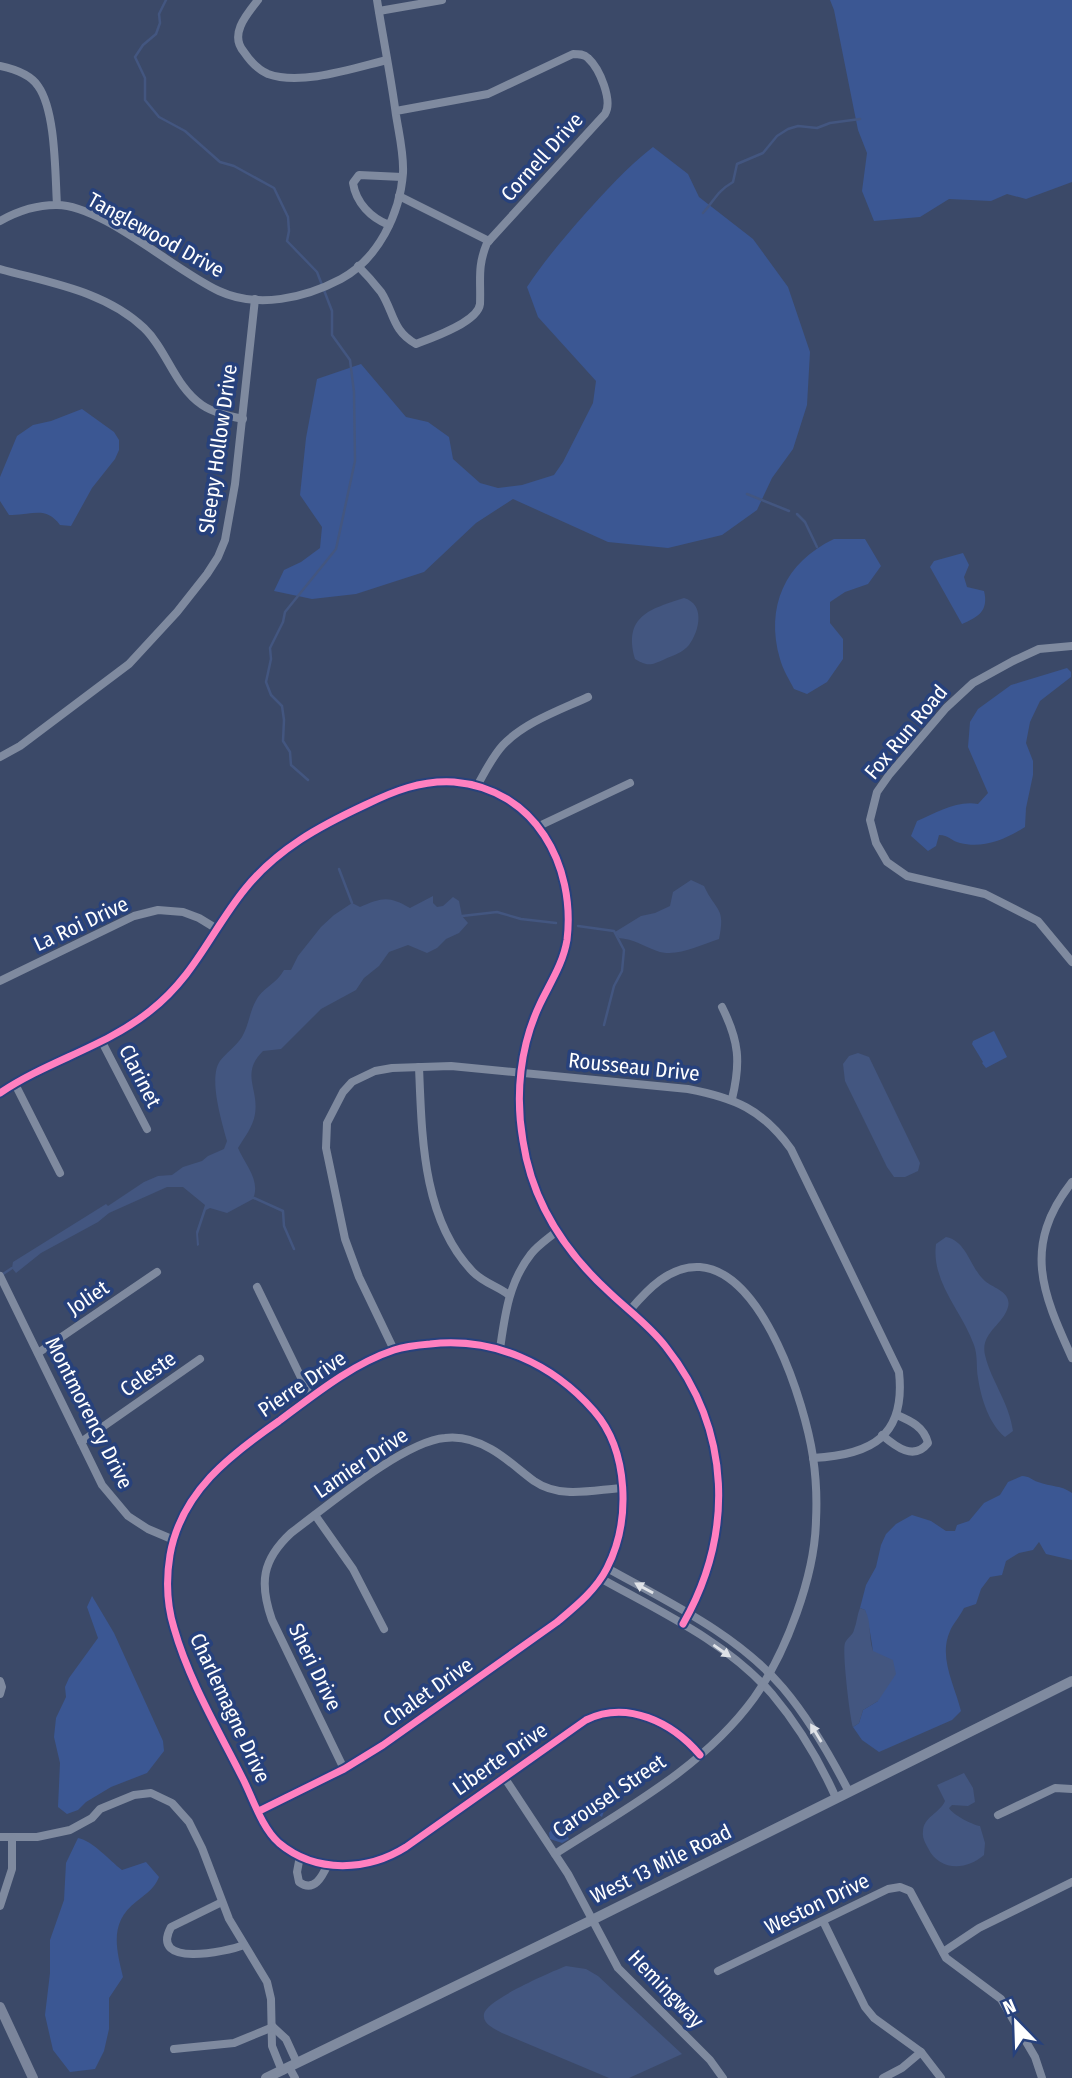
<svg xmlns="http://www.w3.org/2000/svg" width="1072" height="2078" font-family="'Fira Sans Condensed',sans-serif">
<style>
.green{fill:#3b5793}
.water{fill:#435680}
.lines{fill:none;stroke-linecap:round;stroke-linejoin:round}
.stream{stroke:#435680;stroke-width:2.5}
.minor{stroke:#7f8a9f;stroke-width:8}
.tertiary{stroke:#7f8a9f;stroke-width:10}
.secondary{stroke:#7b859b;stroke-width:10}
.cycleway-casing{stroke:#27417c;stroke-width:11}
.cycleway{stroke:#ff80c0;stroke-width:7}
.oneway{fill:#dfe2e7}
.labels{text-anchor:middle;stroke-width:7;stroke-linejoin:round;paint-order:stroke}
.street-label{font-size:21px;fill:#fff;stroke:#27417c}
</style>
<rect width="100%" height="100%" fill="#3b4968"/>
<g class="green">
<polygon points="830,0 1072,0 1072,182 1026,199 1007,194 991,201 949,199 920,217 874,221 862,191 867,153 858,130 834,10"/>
<path d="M653,147L688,174L699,197L753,239L788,287L810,352L807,405L793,449L772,478L757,510L722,535L668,548L608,542L513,499L476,523L424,572L356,594L312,599L274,591L284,570L301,562L320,548L322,527L300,495L306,438L317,379L361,364L406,417L428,422L449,437L453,459L480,483L498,488L522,485L554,475L563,462L593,403L596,381L538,317L527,287C544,261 564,238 584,215C606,191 627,167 653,147Z"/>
<path d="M82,409L114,432L119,440V450L115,459L92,488L71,526L60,525C45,505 32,516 9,515L0,501V477L17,436L33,425L51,421Z"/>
<path d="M834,539H865L881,566L868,584L845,592L830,602V623L843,639V659L827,682L807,694L794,689C789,679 783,670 780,659C765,607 785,562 834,539Z"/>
<path d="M963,553L969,565L964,577L967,587L984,591C989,611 978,617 962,624L930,567L934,561Z"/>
<path d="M1067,668L1071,672V677L1040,701L1030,722L1026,743L1033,761V775L1026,808L1025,827C1006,839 983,849 960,843C951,841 949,835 939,835L936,846L928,851L911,836L917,821C936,813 957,800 978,804L988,793L968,747L970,722L978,709L1011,685Z"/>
<polygon points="994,1031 1007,1057 986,1068 982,1063 983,1062 972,1044 973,1041"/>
<path d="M1022,1476C1029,1476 1032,1480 1038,1482C1051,1487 1061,1485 1072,1493V1560L1046,1554L1039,1542L1033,1550L1019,1553L1006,1561L1002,1575L990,1577L981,1589L976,1604L964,1608C960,1616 953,1624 950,1631C938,1657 955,1686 961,1711L952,1720L879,1752L862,1740L853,1727L859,1723L863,1710L878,1701C875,1670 873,1639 865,1610L860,1608L866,1585L876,1567L881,1545L886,1534L896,1524L912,1515L931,1521L946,1531H955L957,1525L969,1521L984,1503L1000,1495L1008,1482Z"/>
<polygon points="92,1596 114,1633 163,1741 164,1751 147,1773 111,1787 86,1802 78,1810 67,1814 58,1807 60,1763 54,1737 56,1718 66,1697 65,1687 69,1678 98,1638 87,1607"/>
<polygon points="596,1802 605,1808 602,1817 596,1813 565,1832 569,1839 562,1843 550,1839 549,1833 553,1827 559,1831 595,1809 593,1804"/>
<path d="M78,1838C93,1841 109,1860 122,1870L146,1862L159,1877C154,1889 147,1893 137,1901C109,1922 116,1948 123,1977L109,1998V2029L104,2051L95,2069L70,2072L53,2050L45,2015L50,1973V1940L64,1900L66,1863Z"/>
</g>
<g class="water">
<path d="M684,598C705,604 700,630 689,645C682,653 674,655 665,659C652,665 648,667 635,659C623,616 650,609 684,598Z"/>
<path d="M691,880L704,886C716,912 726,907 719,939C700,945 676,958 657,951C643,946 634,939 619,938L615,932L641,916L655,913L670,906L673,892Z"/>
<path d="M433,896V903L437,907L443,906L453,897L459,901L462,916L468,923L459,933L446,939L437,948L427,953L408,945L389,952L379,966L364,978L356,990L321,1009L281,1049L263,1051C240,1074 259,1088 255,1114C253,1127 245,1136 238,1148C245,1165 261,1180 253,1199L227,1213L210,1208L206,1210L198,1234L199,1245L197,1246L196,1232L205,1205L183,1187H167L109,1213L98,1222L41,1253L16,1273L12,1268L13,1262L106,1204L108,1206L144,1182L158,1176L172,1175L183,1167L202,1161L208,1156L224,1149L227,1141C222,1122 208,1078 220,1061C226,1053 236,1046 242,1037C249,1025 250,1009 258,997C267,985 276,984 284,970H291L298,956L321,927L334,915L352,903L360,907C383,897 389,896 410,908Z"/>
<polygon points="858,1053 869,1057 920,1163 918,1171 905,1177 894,1177 887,1167 845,1081 843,1064 849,1056"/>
<path d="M946,1237C967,1241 970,1268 985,1281C993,1288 1012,1292 1008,1307C1003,1325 980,1333 985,1355C991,1381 1009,1402 1013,1431L1005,1437C989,1424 981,1398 978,1378C976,1367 978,1356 974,1345C962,1311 931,1282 936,1244Z"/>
<path d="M860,1608L865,1610C872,1623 868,1637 873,1651L893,1660L896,1674L878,1701L863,1710L859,1723L853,1727C850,1718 842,1651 845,1643C847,1638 853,1635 854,1630C857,1622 857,1615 860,1608Z"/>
<path d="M964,1773L973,1788L975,1802L968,1806L952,1805L949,1808C952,1814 972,1825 980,1826L985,1843L984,1855C966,1871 939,1871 928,1848C925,1843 922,1837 923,1832C923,1817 940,1813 945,1801L937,1785Z"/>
<path d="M566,1966L586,1969L598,1976L682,2054L629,2078H609L502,2033C495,2029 482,2024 484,2014C486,2000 551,1972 566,1966Z"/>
</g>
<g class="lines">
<g class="stream">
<polyline points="166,0 159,14 160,23 156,34 143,45 135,57 145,78 145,100 159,117 185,131 220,162 234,166 274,188 288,217 289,231 287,241 317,272 332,311 332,335 350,360 354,392 355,461 336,549 285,612 283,622 270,648 271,659 266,682 271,695 282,706 284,720 283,741 290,752 291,765 308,780"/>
<path d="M703,213C715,200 716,192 733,182L737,164L763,153L777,136L788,129L798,126L817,128L830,123L860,119"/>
<polyline points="747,494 789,511"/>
<polyline points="797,514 805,522 817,547"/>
<polyline points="339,869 352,903"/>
<polyline points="462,916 497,912 521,919 556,923"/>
<polyline points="578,926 614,931 624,950 622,971 614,986 604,1025"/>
<polyline points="254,1198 283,1211 284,1226 294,1249"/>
<polyline points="3,1274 12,1268"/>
</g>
<g class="minor">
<path d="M258,0C246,15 229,35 244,52C250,61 259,70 268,74C301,86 354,68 387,60"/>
<polyline points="379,11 442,0"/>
<path d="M0,66C14,69 30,74 38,86C56,111 55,174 57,205"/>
<polyline points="399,196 489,241"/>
<path d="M0,221C16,212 37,205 56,205C101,204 175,271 219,291C258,309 305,298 341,279C378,259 400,214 403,173C404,154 399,134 396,115C391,77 383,38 377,0"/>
<path d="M389,225C371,218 356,203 353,183L359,175L402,177"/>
<path d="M358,266C366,274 374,283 381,292C394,312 392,331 416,344C432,338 478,322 480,304C481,280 477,267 487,243L605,114C613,101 600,69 588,58C584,54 579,54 573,54L488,94L396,111"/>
<path d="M0,269C50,283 105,291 144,328C167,350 175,387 202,405C214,413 229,416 243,419"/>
<polyline points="1072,646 1039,649 1013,661 973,683 946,708 889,775 877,792 870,820 876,843 887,862 907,876 985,894 1038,921 1072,962"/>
<polyline points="0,757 20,746 129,664 177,612 207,574 218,557 225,540 235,484 255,299"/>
<path d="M477,786C485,772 492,757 503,745C525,722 560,710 588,697"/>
<polyline points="539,826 630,783"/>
<polyline points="0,981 134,916 158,910 183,912 199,918 217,929"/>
<path d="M722,1007C739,1041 741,1062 732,1099"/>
<polyline points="101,1040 147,1129"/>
<path d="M419,1067C422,1136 422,1219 473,1272C484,1283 497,1286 509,1295"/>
<polyline points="15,1084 60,1173"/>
<path d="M0,1093C47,1061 105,1047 150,1011C195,976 211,931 245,889C277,849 320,826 365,805C394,791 421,780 454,782C535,789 576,865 567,940C563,964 550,983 540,1004C520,1046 515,1095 523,1141C532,1202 566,1253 610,1293C629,1311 650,1326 666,1347C732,1431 734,1534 683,1624"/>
<path d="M1072,1182C1022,1246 1042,1292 1072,1358"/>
<polyline points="0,1276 102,1485 128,1516 148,1529 174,1540"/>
<polyline points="257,1287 311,1398"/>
<path d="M500,1349C505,1314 509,1282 531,1254C538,1245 549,1238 557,1231"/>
<path d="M394,1350L359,1277L345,1239L326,1148L327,1123L343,1092L352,1082L375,1071L392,1068L451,1066L688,1089C735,1098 762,1109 791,1149L899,1372C906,1436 872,1455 813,1458"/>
<polyline points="38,1353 157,1272"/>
<path d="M882,1435C896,1447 914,1461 928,1443C924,1427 911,1421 897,1415"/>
<polyline points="81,1442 200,1359"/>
<polyline points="315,1515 353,1569 384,1629"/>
<path d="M607,1568C668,1602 737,1634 783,1688C810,1720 830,1755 849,1792"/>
<path d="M600,1578C659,1611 727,1642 772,1694C798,1725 820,1762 836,1798"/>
<polyline points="0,1681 2,1687 0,1694"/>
<path d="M344,1769L272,1620C259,1583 262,1560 291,1533C326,1507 404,1441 445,1438C461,1436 477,1441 491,1449C507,1458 519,1470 534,1481C560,1499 592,1490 622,1488"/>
<polyline points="504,1777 568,1874 618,1968 710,2060 723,2078"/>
<path d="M259,1811L344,1769L383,1745L557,1622C576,1606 596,1590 607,1568C631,1521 629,1451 594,1411C552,1363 494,1337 430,1344C418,1345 406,1346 394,1350C352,1364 314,1395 279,1421C230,1455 181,1492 170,1555C166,1579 167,1605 174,1628C189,1681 219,1731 243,1779C253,1799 262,1828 279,1843C316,1874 368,1871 406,1847L586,1720C627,1700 672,1722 700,1755"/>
<polyline points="998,1815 1055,1788 1072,1789"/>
<polyline points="0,1837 37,1837 70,1830 92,1818 100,1809 134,1795 151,1793 172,1803 189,1822 202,1848 229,1919 267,1982 271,1999 272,2046 282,2071"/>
<path d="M555,1854C625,1809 704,1767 754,1698C786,1653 815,1576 816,1520C817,1500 816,1477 813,1457C805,1404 764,1272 700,1267C670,1265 647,1290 630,1310"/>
<path d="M300,1856L297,1872L299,1882C314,1893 322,1877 328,1864"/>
<path d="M222,1902L171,1927C149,1968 226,1952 244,1945"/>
<polyline points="0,1906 12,1869 12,1838"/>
<polyline points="823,1921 865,2007 874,2018 921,2052 941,2078"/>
<polyline points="943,1952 979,1928 1072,1882"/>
<polyline points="718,1971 888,1889 900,1887 910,1891 946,1958 1001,1999 1035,2057 1042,2078"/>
<polyline points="273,2027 286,2039 297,2063"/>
<polyline points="174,2049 234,2043 273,2027"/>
<polyline points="289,2067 295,2078"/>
<polyline points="883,2078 902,2068 921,2052"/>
</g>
<polyline class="tertiary" points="266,2078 592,1920 1072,1681"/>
<polyline class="secondary" points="0,2007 33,2078"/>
<g class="cycleway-casing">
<g id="cycleway">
<path d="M0,1093C47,1061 105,1047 150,1011C195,976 211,931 245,889C277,849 320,826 365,805C394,791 421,780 454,782C535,789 576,865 567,940C563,964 550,983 540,1004C520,1046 515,1095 523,1141C532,1202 566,1253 610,1293C629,1311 650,1326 666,1347C732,1431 734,1534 683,1624"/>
<path d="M259,1811L344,1769L383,1745L557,1622C576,1606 596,1590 607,1568C631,1521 629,1451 594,1411C552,1363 494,1337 430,1344C418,1345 406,1346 394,1350C352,1364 314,1395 279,1421C230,1455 181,1492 170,1555C166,1579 167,1605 174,1628C189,1681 219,1731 243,1779C253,1799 262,1828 279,1843C316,1874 368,1871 406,1847L586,1720C627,1700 672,1722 700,1755"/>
</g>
</g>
<use href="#cycleway" class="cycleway"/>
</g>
<defs><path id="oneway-solid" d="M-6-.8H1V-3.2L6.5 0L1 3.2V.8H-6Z" transform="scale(1.75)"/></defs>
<g class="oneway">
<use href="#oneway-solid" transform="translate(644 1588) rotate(-151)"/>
<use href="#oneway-solid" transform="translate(722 1651) rotate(35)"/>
<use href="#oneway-solid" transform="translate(816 1733) rotate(-121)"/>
</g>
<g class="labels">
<g class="street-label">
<text transform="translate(542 157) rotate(-48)" y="7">Cornell Drive</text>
<text transform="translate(156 235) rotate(29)" y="7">Tanglewood Drive</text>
<text transform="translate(218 449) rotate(-82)" y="7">Sleepy Hollow Drive</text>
<text transform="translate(906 732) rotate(-50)" y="7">Fox Run Road</text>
<text transform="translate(81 924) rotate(-25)" y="7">La Roi Drive</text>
<text transform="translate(634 1067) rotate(6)" y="7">Rousseau Drive</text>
<text transform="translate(140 1076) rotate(63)" y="7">Clarinet</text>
<text transform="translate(88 1298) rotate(-34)" y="7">Joliet</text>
<text transform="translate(148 1374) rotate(-35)" y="7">Celeste</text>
<text transform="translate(302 1384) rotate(-34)" y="7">Pierre Drive</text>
<text transform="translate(89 1413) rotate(63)" y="7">Montmorency Drive</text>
<text transform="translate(361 1463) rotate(-34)" y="7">Lamier Drive</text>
<text transform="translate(315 1667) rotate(64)" y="7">Sheri Drive</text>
<text transform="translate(428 1692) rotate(-35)" y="7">Chalet Drive</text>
<text transform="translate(230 1708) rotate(65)" y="7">Charlemagne Drive</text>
<text transform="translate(500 1759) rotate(-35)" y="7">Liberte Drive</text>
<text transform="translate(609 1796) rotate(-34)" y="7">Carousel Street</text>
<text transform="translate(661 1864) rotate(-26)" y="7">West 13 Mile Road</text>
<text transform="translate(817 1904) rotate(-26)" y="7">Weston Drive</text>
<text transform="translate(666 1989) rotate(46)" y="7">Hemingway</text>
</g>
</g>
<g transform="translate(1016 2022) rotate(337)" stroke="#27417c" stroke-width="5" paint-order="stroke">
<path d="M0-5L12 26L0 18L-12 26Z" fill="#ffffff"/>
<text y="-10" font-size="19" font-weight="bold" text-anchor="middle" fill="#ffffff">N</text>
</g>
</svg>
